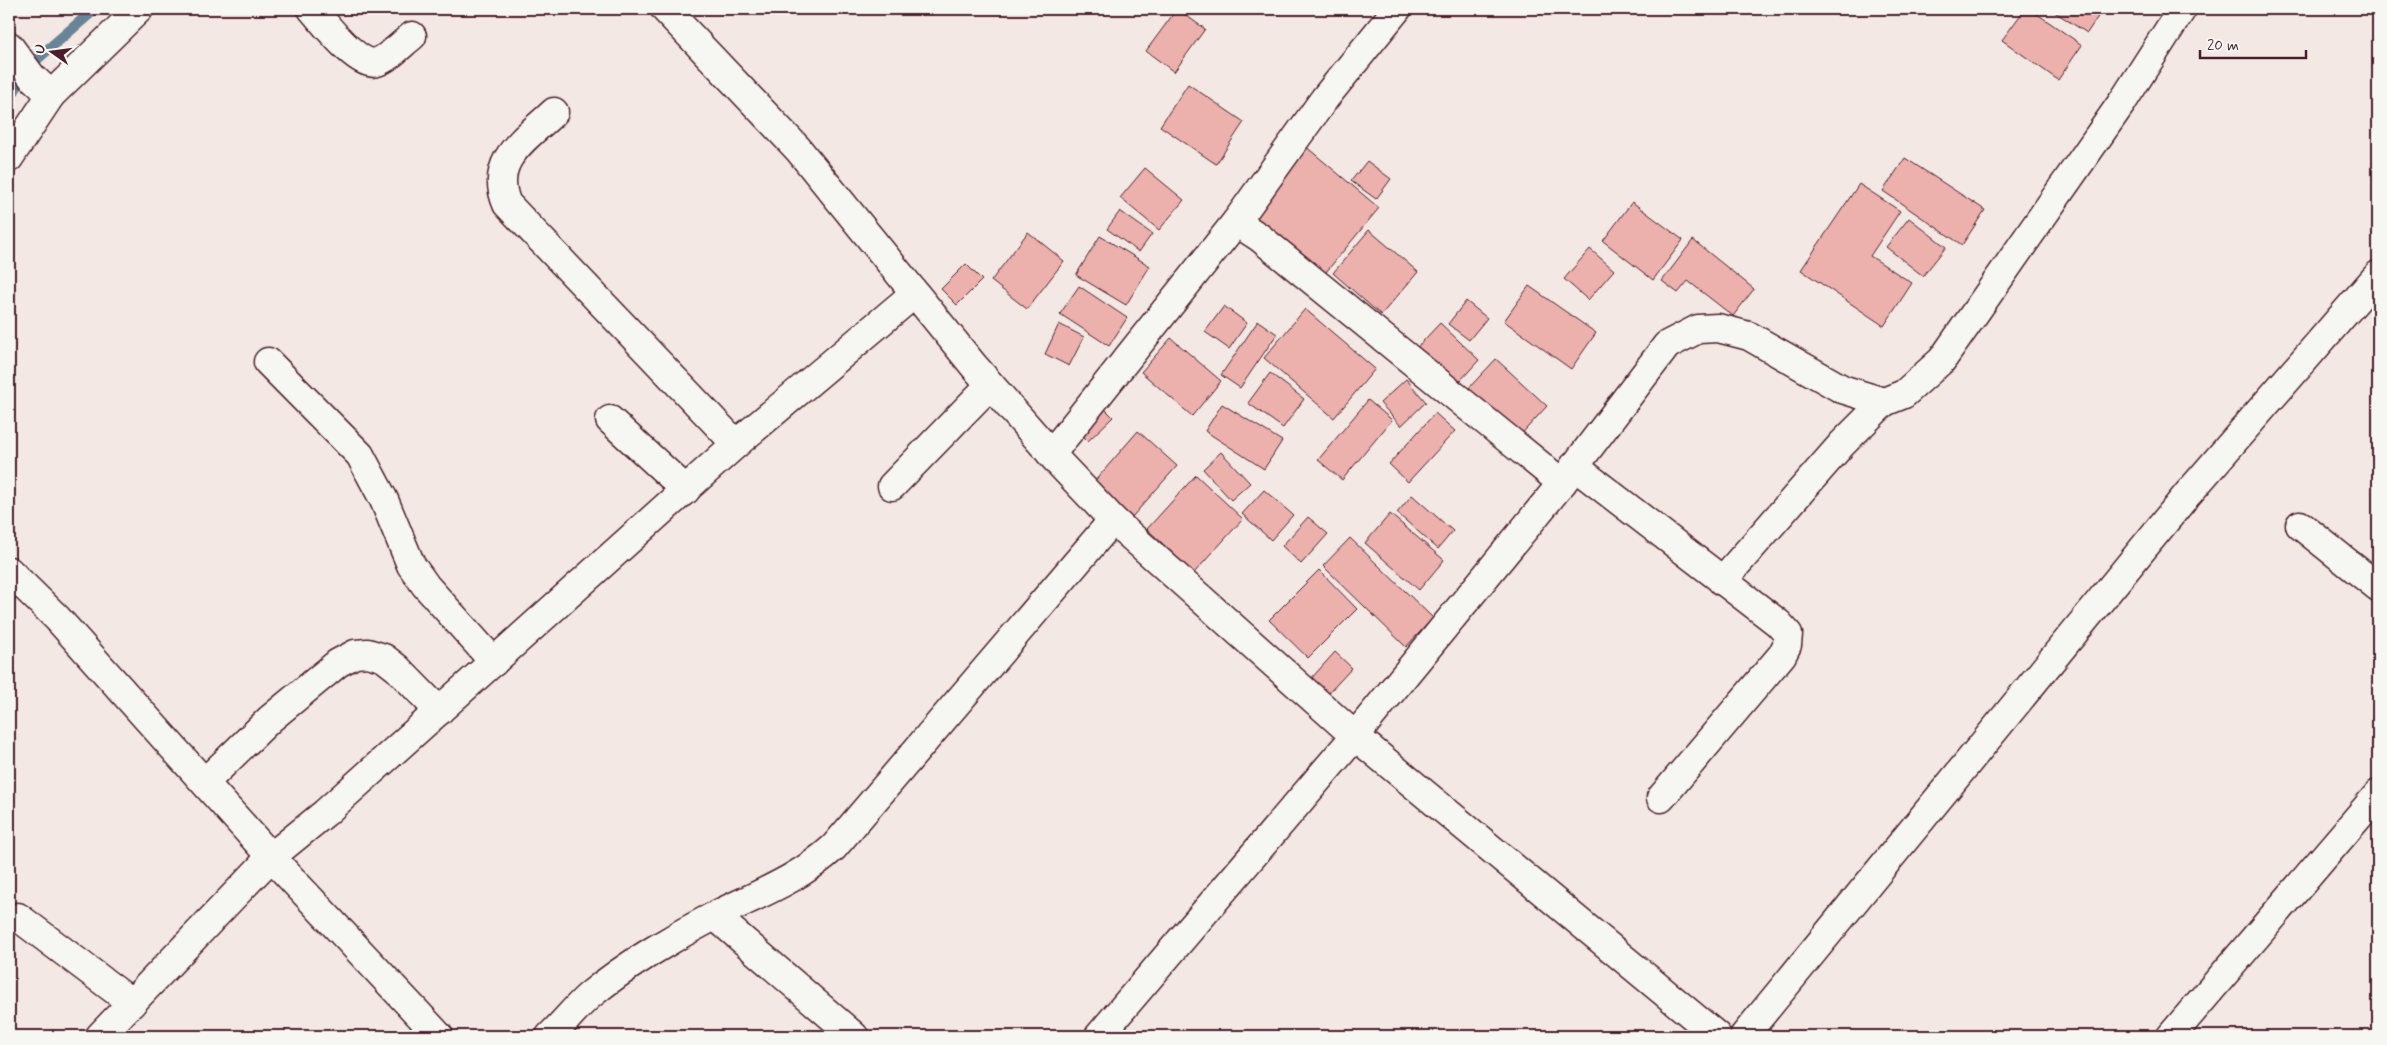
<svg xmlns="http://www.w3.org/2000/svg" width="2387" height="1045" font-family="Mynerve,sans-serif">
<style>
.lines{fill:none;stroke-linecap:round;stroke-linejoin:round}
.stream{stroke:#698496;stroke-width:11}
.building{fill:#ecb1ad;stroke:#4a1f2b}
.minor-casing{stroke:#4a1f2b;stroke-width:31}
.minor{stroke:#f6f6f2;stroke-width:28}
</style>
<rect width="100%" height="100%" fill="#f4e8e4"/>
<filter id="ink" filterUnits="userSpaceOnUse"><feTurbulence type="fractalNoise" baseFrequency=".02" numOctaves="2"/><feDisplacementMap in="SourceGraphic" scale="10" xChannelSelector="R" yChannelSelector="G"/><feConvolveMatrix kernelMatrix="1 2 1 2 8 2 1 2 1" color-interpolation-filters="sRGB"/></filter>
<g filter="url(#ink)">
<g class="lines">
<polyline class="stream" points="9,99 30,65 95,9"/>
</g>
<g class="building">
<polygon points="1177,9 1205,29 1174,72 1146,51"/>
<polygon points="2025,9 2030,9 2082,45 2058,80 2002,40"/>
<polygon points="2050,9 2103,9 2087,33"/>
<polygon points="1188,84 1244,122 1216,164 1160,126"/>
<polygon points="1304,145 1379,208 1321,278 1246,216"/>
<polygon points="1905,158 1985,210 1962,245 1883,191"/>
<polygon points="1367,161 1391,179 1376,199 1351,181"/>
<polygon points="1145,168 1184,200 1159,230 1120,198"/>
<polygon points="1859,184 1900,211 1870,256 1912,283 1884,326 1801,270"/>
<polygon points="1632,202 1683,240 1653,280 1603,241"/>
<polygon points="1120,211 1152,234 1139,252 1107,229"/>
<polygon points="1909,218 1946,247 1923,276 1886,247"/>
<polygon points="1369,230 1418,272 1381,315 1333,273"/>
<polygon points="1028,232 1064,261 1027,309 991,281"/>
<polygon points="1100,236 1150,266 1126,305 1076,275"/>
<polygon points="1693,240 1754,289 1733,316 1688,281 1678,293 1662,281"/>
<polygon points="1590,249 1614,270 1588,300 1564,279"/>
<polygon points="966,264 982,280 957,305 941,289"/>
<polygon points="1079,286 1127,318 1109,346 1060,314"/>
<polygon points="1529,286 1596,333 1571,369 1504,321"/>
<polygon points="1466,301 1487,318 1469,340 1448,324"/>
<polygon points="1224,306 1247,323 1229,349 1205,332"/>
<polygon points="1305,309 1375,369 1334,418 1264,358"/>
<polygon points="1258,321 1277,334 1240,388 1221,375"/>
<polygon points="1440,323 1479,360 1450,392 1410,355"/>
<polygon points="1059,324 1084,337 1069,366 1045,354"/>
<polygon points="1171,338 1221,381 1192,416 1141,372"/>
<polygon points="1496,359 1547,406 1516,440 1465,392"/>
<polygon points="1270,373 1304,399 1283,428 1248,403"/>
<polygon points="1406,379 1426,402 1401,426 1380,403"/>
<polygon points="1368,400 1392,420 1342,480 1318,460"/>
<polygon points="1222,404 1282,441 1264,469 1205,431"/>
<polygon points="1101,405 1113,417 1088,441 1076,429"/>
<polygon points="1435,413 1455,431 1408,482 1389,464"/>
<polygon points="1138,431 1177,466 1132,517 1093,483"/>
<polygon points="1221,452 1250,483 1231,500 1203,469"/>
<polygon points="1196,475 1243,519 1194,573 1147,529"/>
<polygon points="1264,490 1293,515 1271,540 1242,514"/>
<polygon points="1412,495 1453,531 1438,549 1397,513"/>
<polygon points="1390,514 1444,560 1419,590 1365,543"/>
<polygon points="1308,517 1328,534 1301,564 1282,546"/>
<polygon points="1350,538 1433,618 1406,647 1323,566"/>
<polygon points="1319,570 1357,609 1308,658 1269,620"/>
<polygon points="1335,652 1352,668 1324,698 1308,682"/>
</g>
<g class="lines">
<g class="minor-casing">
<g id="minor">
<path d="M312,9C323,21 359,69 377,62C389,58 402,44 412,36"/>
<polyline points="665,9 798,149 974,366 1059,463 1113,520 1355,736 1717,1036"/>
<polyline points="9,46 32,77 51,95"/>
<path d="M554,112C526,139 488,160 507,204L736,444"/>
<polyline points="9,158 51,95 139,9"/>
<polyline points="1236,222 1325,98 1397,9"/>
<polyline points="268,362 360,455 384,500 411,565 426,586 494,662"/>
<polyline points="610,420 686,490"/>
<polyline points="1051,454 1236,222 1259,237 1562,483"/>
<polyline points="1574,466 1778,623 1788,634 1787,645 1782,655 1661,798"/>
<polyline points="892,486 990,385"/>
<polyline points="2300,525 2378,587"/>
<polyline points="9,571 57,618 271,857 439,1036"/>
<polyline points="1722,581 1842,444 1884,402"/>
<polyline points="205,782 270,719 338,663 355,654 368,653 384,658 397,668 439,711"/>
<polyline points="715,916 854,1036"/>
<polyline points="18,917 132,1003"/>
<polyline points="100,1036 271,857 325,813 736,444 914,294"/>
<path d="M550,1036C564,1023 576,1007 590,995C625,966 675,936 716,915C758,894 798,880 834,847L1113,520"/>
<polyline points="1099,1036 1355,736 1562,483 1667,345 1698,329 1718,328 1749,336 1842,389 1884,402 1904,394 1942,360 2123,101 2182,9"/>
<polyline points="1744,1036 2186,496 2378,275"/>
<polyline points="2171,1036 2378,794"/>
</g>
</g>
<use href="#minor" class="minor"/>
</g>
</g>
<rect width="2387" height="1045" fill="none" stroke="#f6f6f2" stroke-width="30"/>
<rect x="15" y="15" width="2357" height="1015" fill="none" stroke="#4a1f2b" stroke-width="2" filter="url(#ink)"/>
<g transform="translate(52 52) rotate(284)" stroke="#f6f6f2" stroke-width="4" paint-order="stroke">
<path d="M0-4L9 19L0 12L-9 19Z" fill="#4a1f2b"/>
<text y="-8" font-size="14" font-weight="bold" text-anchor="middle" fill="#4a1f2b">U</text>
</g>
<path d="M2200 50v8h106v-8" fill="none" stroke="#4a1f2b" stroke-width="2.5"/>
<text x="2207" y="50" font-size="15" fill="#4a1f2b" stroke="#f6f6f2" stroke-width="4" paint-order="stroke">20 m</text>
</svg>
